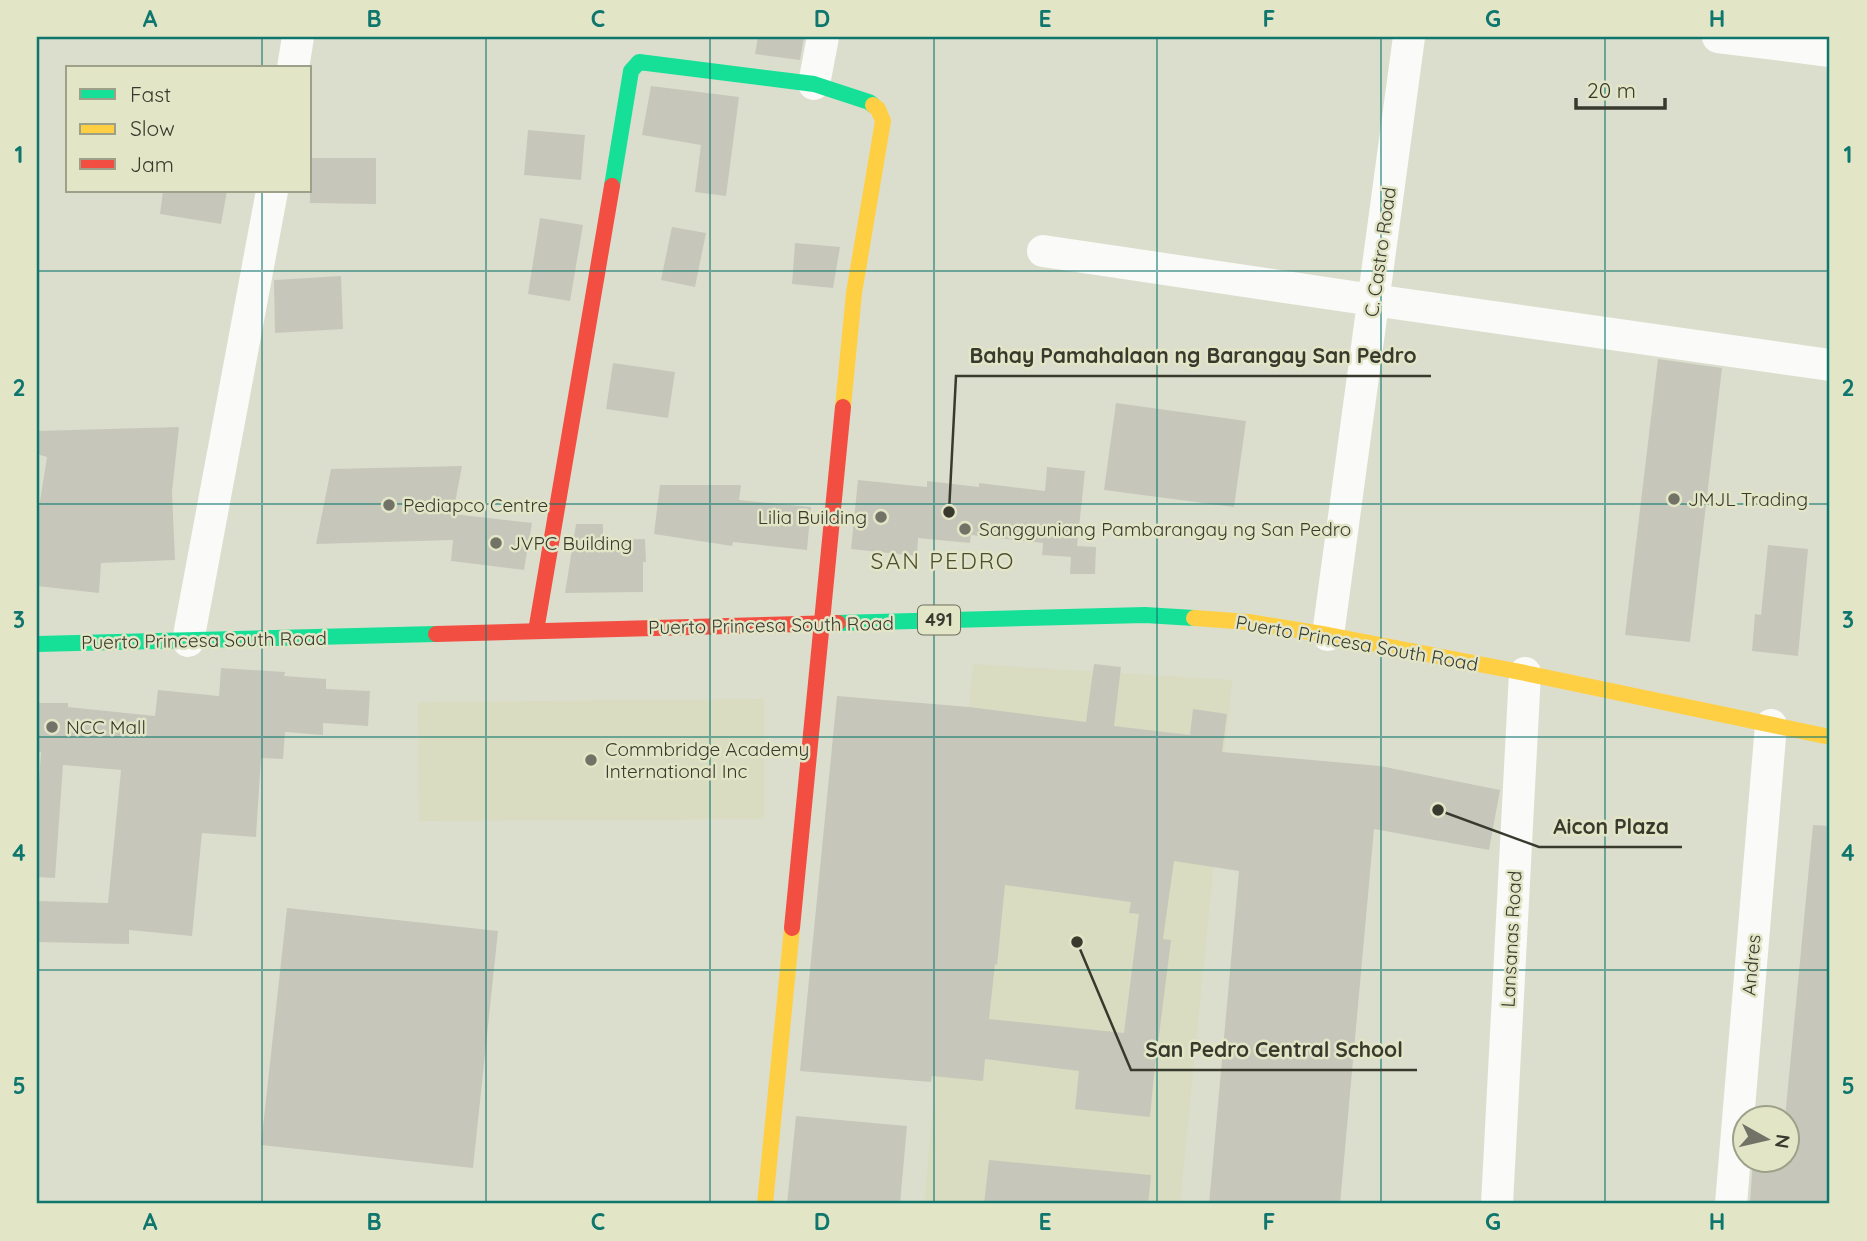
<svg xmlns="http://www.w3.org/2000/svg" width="1867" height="1241" font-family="Quicksand,sans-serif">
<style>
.built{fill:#d9dcc0}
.building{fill:#c6c7ba;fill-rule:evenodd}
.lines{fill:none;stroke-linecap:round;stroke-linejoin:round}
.street{stroke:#fafaf8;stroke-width:32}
.fast{stroke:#16e098;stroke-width:16}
.slow{stroke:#ffcf43;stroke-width:16}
.jam{stroke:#f24e42;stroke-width:16}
.grid{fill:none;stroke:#0f766e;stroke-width:2;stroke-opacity:0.55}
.poi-dot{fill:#727366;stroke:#e2e5c6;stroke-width:2.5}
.labels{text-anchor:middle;stroke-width:5;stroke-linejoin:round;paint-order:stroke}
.shield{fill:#e2e5c6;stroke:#6c6d5c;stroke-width:2}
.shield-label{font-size:18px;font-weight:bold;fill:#393a2e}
.street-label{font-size:19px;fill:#393a2e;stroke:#e2e5c6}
.poi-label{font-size:19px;fill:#393a2e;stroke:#e2e5c6;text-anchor:start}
.quarter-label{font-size:23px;letter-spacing:2px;fill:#4d4f35;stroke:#e2e5c6}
.leader{fill:none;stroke:#393a2e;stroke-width:2.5}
.callout-dot{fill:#393a2e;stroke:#e2e5c6;stroke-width:2.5}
.callout-label{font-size:21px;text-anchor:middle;font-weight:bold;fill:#393a2e;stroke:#e2e5c6;stroke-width:5;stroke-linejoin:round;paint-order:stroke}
.neatline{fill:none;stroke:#0f766e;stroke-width:2.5}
.grid-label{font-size:23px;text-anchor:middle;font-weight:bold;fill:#0f766e}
</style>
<rect width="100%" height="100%" fill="#dcdecd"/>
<g class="built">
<polygon points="973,664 1232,680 1180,1204 924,1204"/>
<polygon points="764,699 764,819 419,821 418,702"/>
</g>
<g class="building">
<polygon points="758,37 804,37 800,60 755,54"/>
<polygon points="651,86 739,97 726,196 695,192 701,145 642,135"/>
<polygon points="528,130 585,135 581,180 524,175"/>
<polygon points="310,158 376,158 376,204 310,203"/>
<polygon points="163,191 227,191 221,224 160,214"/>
<polygon points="540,218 583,225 570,301 528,294"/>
<polygon points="672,227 706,233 695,287 661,280"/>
<polygon points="795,243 840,247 833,288 792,284"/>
<polygon points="341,276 343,329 275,333 274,280"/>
<polygon points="1658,359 1722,368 1690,642 1625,635"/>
<polygon points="613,363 675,372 668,418 606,409"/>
<polygon points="1116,403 1246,421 1234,507 1104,490"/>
<polygon points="179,427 172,492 175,560 101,563 99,593 37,586 37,520 47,457 37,454 37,431"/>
<polygon points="462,466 453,514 532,523 524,570 451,561 453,540 316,544 331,469"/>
<polygon points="1047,467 1085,471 1077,546 1096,547 1095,574 1070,574 1071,557 1042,555 1043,543 971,535 970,543 918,538 917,556 851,549 858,480 927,487 927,481 979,487 979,483 1045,491"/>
<polygon points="660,485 741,485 739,500 811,507 807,550 733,542 732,546 654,534"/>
<polygon points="576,524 603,524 603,540 645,539 646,562 643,562 643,592 565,593"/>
<polygon points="1768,545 1808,549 1798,656 1752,651 1755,614 1761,615"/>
<path d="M1094,664L1121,667L1114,726L1190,735L1193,709L1227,714L1222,752L1380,766L1500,790L1489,850L1374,829L1340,1204H1209L1239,871L1174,861L1163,939L1171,940L1154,1075L1150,1117L1075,1109L1079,1071L985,1059L983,1081L932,1076L931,1082L800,1071L837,696L969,707L1086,722ZM1005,885L1131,902L1129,913L1139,914L1124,1033L989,1019L995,964L997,965Z"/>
<polygon points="221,668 285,672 284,676 326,679 326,689 370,691 368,726 323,723 323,735 285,732 283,759 261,758 256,837 202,833 192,936 129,930 129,944 37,942 37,901 108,903 121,770 63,765 55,878 37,877 37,815 41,752 37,752 37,703 68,703 68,707 155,716 158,690 219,696"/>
<polygon points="1813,825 1830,826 1830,1204 1750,1203 1753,1160 1787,1160 1785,1118"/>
<polygon points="287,908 498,931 473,1168 261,1145"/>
<polygon points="796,1116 907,1126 900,1204 787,1204"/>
<polygon points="989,1160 1151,1175 1148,1204 984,1204"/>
</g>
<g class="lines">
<g class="street">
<polyline points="1718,37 1830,51"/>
<polyline points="293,68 298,37"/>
<polyline points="814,84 823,37"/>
<polyline points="1043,251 1373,300 1830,365"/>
<polyline points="1328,635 1409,37"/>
<polyline points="188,641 272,191"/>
<polyline points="1497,1204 1525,673"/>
<polyline points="1731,1204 1771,725"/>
</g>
<g class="fast">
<polyline points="612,186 631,71 639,62 814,84 869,102 873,105"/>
<polyline points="838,623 1145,615 1194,618"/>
<polyline points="37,644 436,634"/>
</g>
<g class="slow">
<polyline points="843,407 854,293 883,121 878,109 873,105"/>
<polyline points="1194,618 1249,622 1328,635 1525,673 1830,737"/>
<polyline points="765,1204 792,928"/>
</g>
<g class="jam">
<polyline points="536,631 612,186"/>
<polyline points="436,634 838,623"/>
<polyline points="792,928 843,407"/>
</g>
</g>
<path class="grid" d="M262,37V68M486,37V1204M710,37V1204M934,37V1204M1157,37V1204M1381,37V1204M1605,37V1204M262,191V1204M37,271H1830M37,504H1830M37,737H1830M37,970H1830"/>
<g class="poi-dot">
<circle cx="1674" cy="499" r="7"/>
<circle cx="389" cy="505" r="7"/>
<circle cx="881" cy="517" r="7"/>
<circle cx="965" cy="529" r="7"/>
<circle cx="496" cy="543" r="7"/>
<circle cx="52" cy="727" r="7"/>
<circle cx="591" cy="760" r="7"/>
</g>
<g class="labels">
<rect class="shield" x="918" y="605.5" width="42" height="29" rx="5"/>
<g class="shield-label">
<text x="939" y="626">491</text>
</g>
<g class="street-label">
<text transform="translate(1380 252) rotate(-82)" y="7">C. Castro Road</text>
<text transform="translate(771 625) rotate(-1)" y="7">Puerto Princesa South Road</text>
<text transform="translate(204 640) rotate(-1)" y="7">Puerto Princesa South Road</text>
<text transform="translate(1357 643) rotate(10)" y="7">Puerto Princesa South Road</text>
<text transform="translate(1511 939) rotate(-87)" y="7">Lansanas Road</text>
<text transform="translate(1751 965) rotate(-85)" y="7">Andres</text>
</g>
<g class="poi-label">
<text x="1688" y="506">JMJL Trading</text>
<text x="403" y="512">Pediapco Centre</text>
<text x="867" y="524" text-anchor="end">Lilia Building</text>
<text x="979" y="536">Sangguniang Pambarangay ng San Pedro</text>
<text x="510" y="550">JVPC Building</text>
<text x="66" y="734">NCC Mall</text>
<text x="605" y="756">Commbridge Academy<tspan x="605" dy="22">International Inc</tspan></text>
</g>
<g class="quarter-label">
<text x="943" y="569">SAN PEDRO</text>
</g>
</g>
<path class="leader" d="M949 512L956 376H1431M1438 810L1539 847H1682M1077 942L1131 1070H1417"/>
<g class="callout-dot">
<circle cx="949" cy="512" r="7"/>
<circle cx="1438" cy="810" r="7"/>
<circle cx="1077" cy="942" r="7"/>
</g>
<g class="callout-label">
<text x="1193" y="363">Bahay Pamahalaan ng Barangay San Pedro</text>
<text x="1611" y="834">Aicon Plaza</text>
<text x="1274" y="1057">San Pedro Central School</text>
</g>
<rect width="1867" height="1241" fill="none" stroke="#e2e5c6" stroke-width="77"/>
<rect x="66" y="66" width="245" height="126" fill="#e2e5c6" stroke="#9ea189" stroke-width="2"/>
<rect x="80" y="89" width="35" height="10" fill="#16e098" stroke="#9ea189" stroke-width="2"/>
<text x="130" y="102" font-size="21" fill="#393a2e">Fast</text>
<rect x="80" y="124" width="35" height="10" fill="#ffcf43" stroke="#9ea189" stroke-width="2"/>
<text x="130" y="136" font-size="21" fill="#393a2e">Slow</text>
<rect x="80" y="159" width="35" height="10" fill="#f24e42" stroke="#9ea189" stroke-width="2"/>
<text x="130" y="172" font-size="21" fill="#393a2e">Jam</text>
<g transform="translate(1766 1139) rotate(98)"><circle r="33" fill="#e2e5c6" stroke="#9ea189" stroke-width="2"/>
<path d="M0-5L12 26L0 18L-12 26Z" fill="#727366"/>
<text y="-10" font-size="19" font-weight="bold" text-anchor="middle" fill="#393a2e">N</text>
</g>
<path d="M1576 98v10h89v-10" fill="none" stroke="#393a2e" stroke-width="3.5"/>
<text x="1587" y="98" font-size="21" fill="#393a2e" stroke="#e2e5c6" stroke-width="5" paint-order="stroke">20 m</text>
<rect x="38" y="38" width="1790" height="1164" class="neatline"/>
<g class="grid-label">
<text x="150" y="27">A</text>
<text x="374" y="27">B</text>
<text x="598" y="27">C</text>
<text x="822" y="27">D</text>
<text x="1045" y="27">E</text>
<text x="1269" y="27">F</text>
<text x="1493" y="27">G</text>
<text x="1717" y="27">H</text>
<text x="19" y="163">1</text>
<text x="1848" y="163">1</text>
<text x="19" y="396">2</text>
<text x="1848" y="396">2</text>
<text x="19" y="628">3</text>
<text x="1848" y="628">3</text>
<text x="19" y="861">4</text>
<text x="1848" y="861">4</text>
<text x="19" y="1094">5</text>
<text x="1848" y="1094">5</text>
<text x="150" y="1230">A</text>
<text x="374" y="1230">B</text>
<text x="598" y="1230">C</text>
<text x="822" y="1230">D</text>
<text x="1045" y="1230">E</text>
<text x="1269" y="1230">F</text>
<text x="1493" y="1230">G</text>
<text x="1717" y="1230">H</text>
</g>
</svg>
